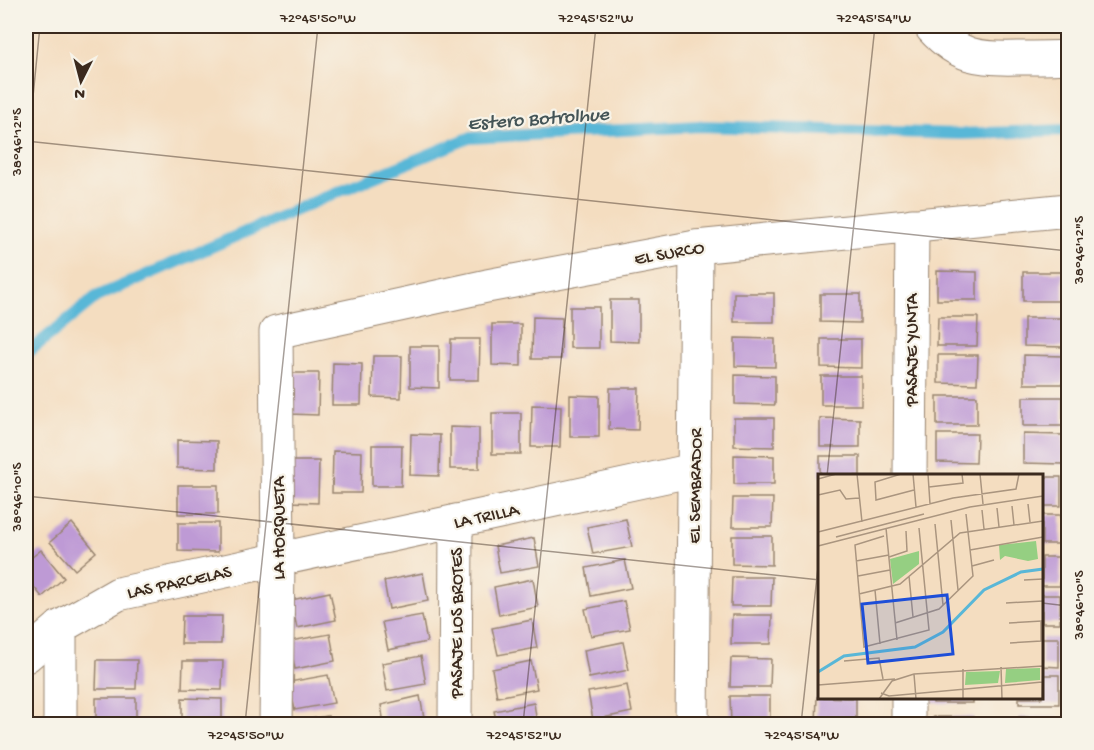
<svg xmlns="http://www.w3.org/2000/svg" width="1094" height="750" font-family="'Gochi Hand',sans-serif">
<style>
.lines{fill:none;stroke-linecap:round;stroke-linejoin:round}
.stream{stroke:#59b7d7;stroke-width:12}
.building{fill:#be9ad5}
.street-casing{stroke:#98846f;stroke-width:35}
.street{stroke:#fff;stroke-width:33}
.ticks{fill:none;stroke:#3b2a1e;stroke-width:1.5;stroke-opacity:0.45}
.labels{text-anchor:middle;stroke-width:4.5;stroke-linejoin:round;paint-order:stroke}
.street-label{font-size:18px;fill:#3b2a1e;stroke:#f7f3e8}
.water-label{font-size:20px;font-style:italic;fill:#445456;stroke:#f7f3e8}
.inset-river{fill:none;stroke:#59b7d7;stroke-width:3}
.inset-road{fill:none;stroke:#aa957f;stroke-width:1.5}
.view{fill:#1d4ed8;fill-opacity:0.15;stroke:#1d4ed8;stroke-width:3}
.inset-edge{fill:none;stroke:#3b2a1e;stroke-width:3}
.neatline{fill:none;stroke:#3b2a1e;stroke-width:2}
.ticks-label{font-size:15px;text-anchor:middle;fill:#3b2a1e}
</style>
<rect width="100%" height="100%" fill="#f7f3e8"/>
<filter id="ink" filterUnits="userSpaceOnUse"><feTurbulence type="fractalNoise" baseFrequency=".0167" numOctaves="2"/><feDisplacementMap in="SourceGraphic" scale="12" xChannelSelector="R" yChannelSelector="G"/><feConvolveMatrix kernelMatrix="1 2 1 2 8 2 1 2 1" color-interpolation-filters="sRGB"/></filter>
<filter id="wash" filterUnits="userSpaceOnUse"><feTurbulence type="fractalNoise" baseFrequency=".008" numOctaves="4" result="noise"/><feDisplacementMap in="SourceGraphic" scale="24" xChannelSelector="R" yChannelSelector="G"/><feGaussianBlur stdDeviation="1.35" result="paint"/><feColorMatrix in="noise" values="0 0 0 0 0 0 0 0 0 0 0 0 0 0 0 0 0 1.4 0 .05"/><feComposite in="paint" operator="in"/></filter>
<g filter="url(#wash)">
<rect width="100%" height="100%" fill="#f4ddc0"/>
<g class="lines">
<polyline class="stream" points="26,354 96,297 335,193 469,138 700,126 960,134 1068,130"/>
</g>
<g id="blocks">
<g class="building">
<polygon points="937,271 977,272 977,300 937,300"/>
<rect x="1023" y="272" width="40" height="29"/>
<rect x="734" y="293" width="40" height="29"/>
<polygon points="820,294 860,294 860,323 820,322"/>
<polygon points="610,300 639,300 639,342 610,341"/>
<rect x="570" y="307" width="29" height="41"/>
<polygon points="533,317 562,318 561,359 532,359"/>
<polygon points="938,317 978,317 977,346 937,346"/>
<polygon points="1024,318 1064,318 1064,347 1024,346"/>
<polygon points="492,324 521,324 521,366 492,365"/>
<polygon points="735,338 775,339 775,367 735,366"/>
<polygon points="451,339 480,339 479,380 450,380"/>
<polygon points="821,339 861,339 861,368 821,367"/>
<polygon points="410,346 439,346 439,388 410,387"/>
<polygon points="938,355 978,355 977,384 938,383"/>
<polygon points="1024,355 1064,356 1063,384 1024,384"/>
<polygon points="373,356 402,356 401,398 372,397"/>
<polygon points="333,363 362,364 361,405 332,405"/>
<polygon points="289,373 319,373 318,415 289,414"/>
<polygon points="735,375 775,376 775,405 735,404"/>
<rect x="821" y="376" width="40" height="29"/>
<polygon points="610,388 639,388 638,430 609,429"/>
<polygon points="570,395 599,396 599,437 570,437"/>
<rect x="937" y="396" width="40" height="29"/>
<rect x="1023" y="397" width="40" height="29"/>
<polygon points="532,405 561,406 560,447 531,447"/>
<rect x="492" y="413" width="29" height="41"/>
<polygon points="734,418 774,418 774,447 734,446"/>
<polygon points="820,418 860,419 860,447 820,447"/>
<polygon points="450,427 479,428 479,469 450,469"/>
<polygon points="411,434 440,435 439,476 410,475"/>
<polygon points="937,434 977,434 976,463 937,462"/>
<polygon points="1023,434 1063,435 1063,464 1023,463"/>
<polygon points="177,440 217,441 217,469 177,468"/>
<polygon points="372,445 402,445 401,486 372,486"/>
<polygon points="333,451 362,452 361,493 332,493"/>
<polygon points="734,455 774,456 774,484 734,484"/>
<rect x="820" y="456" width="40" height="20"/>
<polygon points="290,461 319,461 318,503 289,502"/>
<rect x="1042" y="477" width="19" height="29"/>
<rect x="178" y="485" width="40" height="29"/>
<polygon points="733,498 773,498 772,527 732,527"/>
<rect x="1042" y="515" width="19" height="29"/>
<polygon points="626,519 632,547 593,554 587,527"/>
<polygon points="72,523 96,552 75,570 50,542"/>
<polygon points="178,523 218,523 218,552 178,551"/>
<polygon points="732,536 772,536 772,565 732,564"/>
<polygon points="534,538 539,566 500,573 495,546"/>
<polygon points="41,550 64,578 42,597 26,577 26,562"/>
<polygon points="1042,557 1061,557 1060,586 1042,586"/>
<polygon points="625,560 631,588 591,596 586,568"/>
<polygon points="423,573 428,601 389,609 384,581"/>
<polygon points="732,577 772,577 771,606 731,606"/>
<polygon points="533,579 538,607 499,615 494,587"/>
<polygon points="330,592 336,620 297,628 291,600"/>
<rect x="1042" y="595" width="18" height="28"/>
<polygon points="624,601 630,629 591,636 585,609"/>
<polygon points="422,615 427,642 388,650 382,622"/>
<polygon points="732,615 772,615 771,644 731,644"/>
<polygon points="182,616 222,616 221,644 181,644"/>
<polygon points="532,620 537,648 498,655 492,628"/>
<polygon points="330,634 335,661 295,669 290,641"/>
<polygon points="1042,638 1059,638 1059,667 1042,666"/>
<polygon points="623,642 629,670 589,678 584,650"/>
<polygon points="421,656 426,684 387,691 382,663"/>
<polygon points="731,658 771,659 770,687 730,687"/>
<polygon points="97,660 137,660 136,689 96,689"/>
<polygon points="183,661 223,661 222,690 182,689"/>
<polygon points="531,661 537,689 497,697 492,669"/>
<polygon points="328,675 334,703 295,710 289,682"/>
<polygon points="1042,675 1059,675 1059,704 1019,704 1019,698 1042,698"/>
<polygon points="627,685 632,712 593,720 588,692"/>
<polygon points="420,696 425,724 384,724 381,705"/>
<polygon points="730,696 770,696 770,724 731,724"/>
<polygon points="817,697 856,698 856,724 816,724"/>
<rect x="96" y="698" width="40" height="26"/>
<polygon points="182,698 222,699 222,724 182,724"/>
<rect x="933" y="698" width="40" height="5"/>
<polygon points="534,703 537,724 497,724 494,711"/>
<polygon points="328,716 329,724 289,724 289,723"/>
<rect x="933" y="717" width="40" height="7"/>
<polygon points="1019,717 1059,718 1059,724 1019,724"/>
</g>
</g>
</g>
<g filter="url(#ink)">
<use href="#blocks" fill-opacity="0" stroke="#98846f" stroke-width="1.5"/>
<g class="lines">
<g class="street-casing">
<g id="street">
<path d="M932,26V28C958,57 979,59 1017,58C1034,58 1051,58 1068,57"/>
<polyline points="910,476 912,225"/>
<polyline points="26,656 60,627 118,594 694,470"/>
<polyline points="60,724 60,627"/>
<polyline points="276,724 278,559 276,332 487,286 696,247 1068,210"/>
<polyline points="455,724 456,521"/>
<polyline points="692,724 696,247"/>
<polyline points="908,724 908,698"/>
</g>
</g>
<use href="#street" class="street"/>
</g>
</g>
<path class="ticks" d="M26,141L1068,251M26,167L40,26M827,476L875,26M26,496L820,580M1042,603L1068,606M245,724L318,26M523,724L596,26M801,724L820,549"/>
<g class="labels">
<g class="street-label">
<text transform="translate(669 252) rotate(-10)" y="6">EL SURCO</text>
<text transform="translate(911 350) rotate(-90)" y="6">PASAJE YUNTA</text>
<text transform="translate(694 486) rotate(-89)" y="6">EL SEMBRADOR</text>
<text transform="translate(486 515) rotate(-12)" y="6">LA TRILLA</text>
<text transform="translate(278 528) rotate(-90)" y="6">LA HORQUETA</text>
<text transform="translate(179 581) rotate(-12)" y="6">LAS PARCELAS</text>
<text transform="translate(456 623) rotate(-90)" y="6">PASAJE LOS BROTES</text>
</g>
<g class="water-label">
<text transform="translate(538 117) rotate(-4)" y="7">Estero Botrolhue</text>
</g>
</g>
<g transform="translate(818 474)">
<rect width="225" height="225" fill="#f4ddc0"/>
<path d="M101,77V90L75,110L72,85ZM188,195L222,194V206L187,209ZM182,197L180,209L147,211L148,198Z" fill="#95cf82"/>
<path d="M218,67L220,85L210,87L187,82L182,86L181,71Z" fill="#95cf82"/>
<path class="inset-river" d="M0,198L26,182L97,173L125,158L166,116L203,98L225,95"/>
<path class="inset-road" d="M39,0L44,48M83,0L57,8L58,26L96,16M95,0L98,33M110,0L112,30M162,0L165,30M0,5L18,0M111,13L145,9L144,0M0,21L22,16L28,25L41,24M210,30L212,48M194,32L196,51M179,34L181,53M164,36L166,55M133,46L140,116M117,50L125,131M68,54L79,166M0,58L135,24L198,15L201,0M66,62L37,71L46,173L111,156L101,54M18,63L106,40M0,72L152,33L225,22M152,76L225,63M71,83L89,77L88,57M38,87L71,81M154,92L176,86M40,102L72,96M91,102L95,143M206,106L225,105M57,116L62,170M41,120L82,110L142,59L225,47M188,129L225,127M77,149L121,135L155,102L148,40M191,149L224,147M192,169L223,167V147M26,187L61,184L65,205M183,193L184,225M96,200L98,225M0,211L77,205M63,219L71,222L224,208M61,225L74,207L96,200L225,192M145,225V195M224,225L225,192"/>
<path class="view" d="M129,121L135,180L50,189L44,130Z"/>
<rect width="225" height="225" class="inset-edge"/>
</g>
<rect width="1094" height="750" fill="none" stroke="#f7f3e8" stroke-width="66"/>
<g transform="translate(81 81) rotate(186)" stroke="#f7f3e8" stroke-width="4.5" paint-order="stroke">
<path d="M0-4.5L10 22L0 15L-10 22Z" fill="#3b2a1e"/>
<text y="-9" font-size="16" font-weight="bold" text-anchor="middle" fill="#3b2a1e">N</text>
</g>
<rect x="33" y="33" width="1028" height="684" class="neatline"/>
<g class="ticks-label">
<text x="318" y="22">72°45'50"W</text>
<text x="596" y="22">72°45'52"W</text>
<text x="874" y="22">72°45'54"W</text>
<text transform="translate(16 142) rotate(-90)" y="5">38°46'12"S</text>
<text transform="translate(1078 250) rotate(-90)" y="5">38°46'12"S</text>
<text transform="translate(16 497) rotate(-90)" y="5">38°46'10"S</text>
<text transform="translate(1078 605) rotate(-90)" y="5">38°46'10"S</text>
<text x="246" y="739">72°45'50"W</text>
<text x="524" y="739">72°45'52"W</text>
<text x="802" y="739">72°45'54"W</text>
</g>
</svg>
